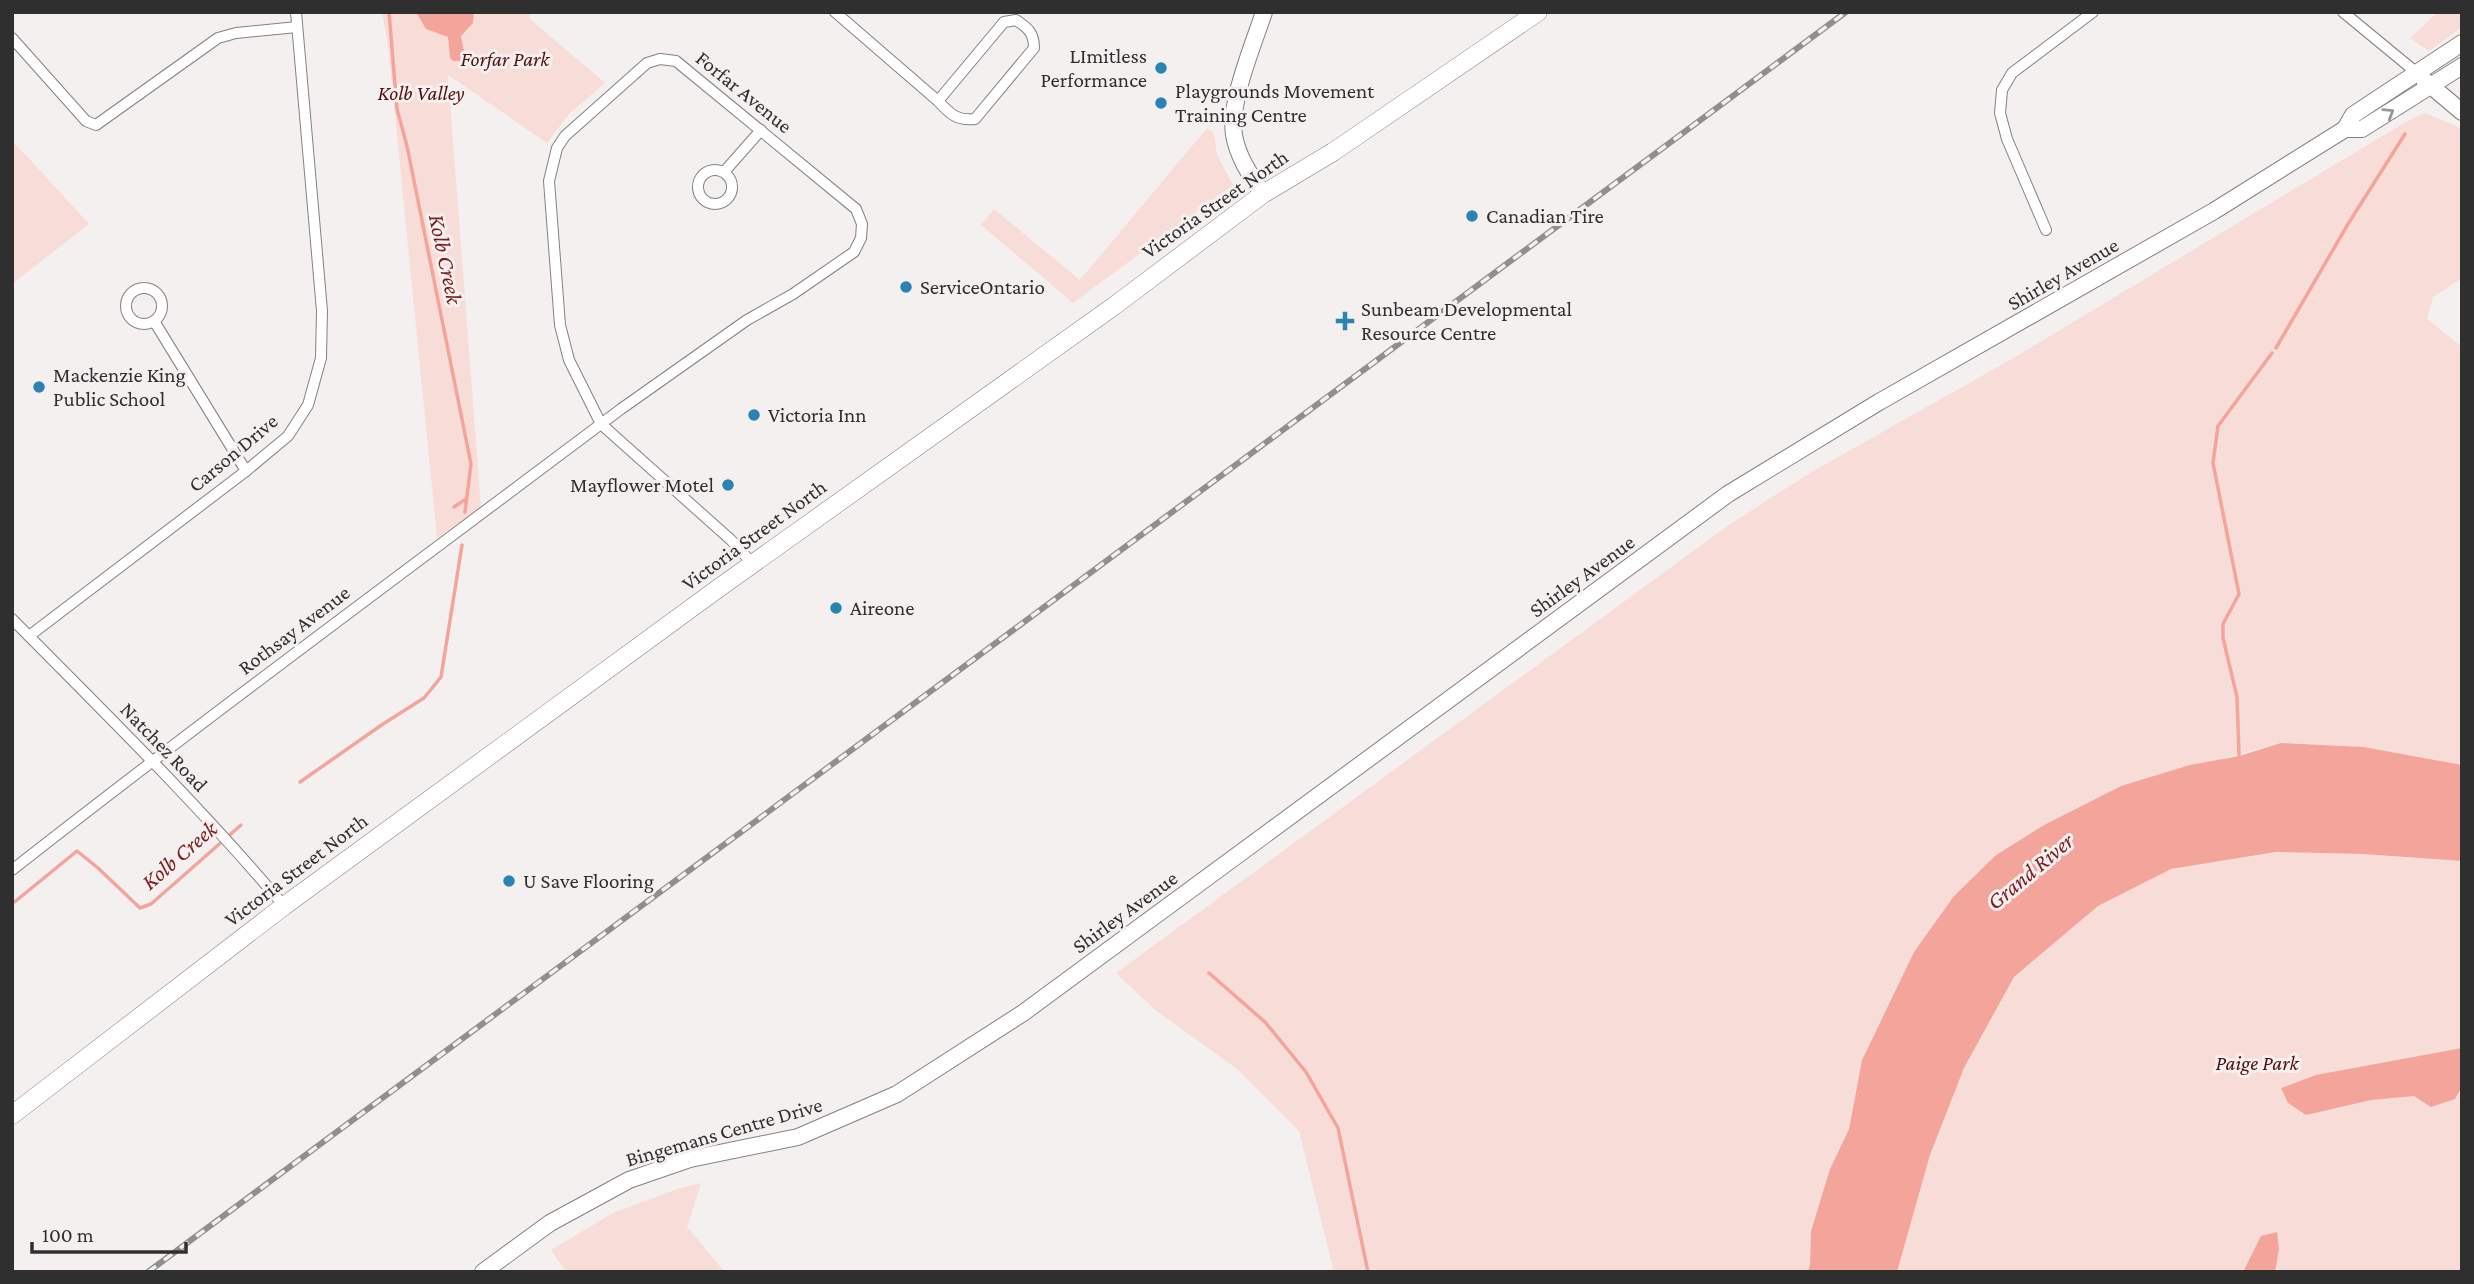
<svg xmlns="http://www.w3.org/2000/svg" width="2474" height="1284" font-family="'Crimson Pro',serif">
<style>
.green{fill:#f8dcd8}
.water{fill:#f3a49b}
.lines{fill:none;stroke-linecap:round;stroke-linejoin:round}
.stream{stroke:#f3a49b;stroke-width:3.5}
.street-casing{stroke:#848180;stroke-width:12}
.secondary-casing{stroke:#848180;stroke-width:18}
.primary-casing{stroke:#848180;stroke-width:19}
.street{stroke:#fff;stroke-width:10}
.secondary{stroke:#fff;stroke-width:16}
.primary{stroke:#fff;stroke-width:18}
.rail-casing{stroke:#918e8e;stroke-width:6}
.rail{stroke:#f4f0f0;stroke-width:3.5;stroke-dasharray:10;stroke-linecap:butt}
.oneway{stroke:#989797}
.poi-dot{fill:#2b83b1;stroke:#f4f0f0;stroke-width:2.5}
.labels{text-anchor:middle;stroke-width:6;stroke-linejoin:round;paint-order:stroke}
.poi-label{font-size:21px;fill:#302f2f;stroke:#f4f0f0;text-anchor:start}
.park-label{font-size:21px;font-style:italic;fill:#540f0f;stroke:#f4f0f0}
.street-label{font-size:21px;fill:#302f2f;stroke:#f4f0f0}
.water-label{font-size:23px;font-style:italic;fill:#791e1c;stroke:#f4f0f0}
</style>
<rect width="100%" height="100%" fill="#f4f0f0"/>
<g class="green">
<polygon points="382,12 531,12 530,19 605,83 569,114 547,143 448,75 481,508 437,538 388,45"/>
<polygon points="2438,12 2462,12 2462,27 2429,51 2410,38"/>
<polygon points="2425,113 2456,126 2462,131 2462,278 2433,297 2427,319 2462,347 2462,765 2364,747 2281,743 2121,786 2044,825 1995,855 1914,952 1862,1060 1849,1129 1830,1169 1811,1231 1810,1264 1808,1272 1329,1272 1333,1268 1299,1131 1237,1069 1154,1009 1116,973 1726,527 1808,474 2010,360 2409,120"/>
<polygon points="1207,128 1214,133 1217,155 1233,185 1073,303 981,225 994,209 1080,280"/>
<polygon points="12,140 89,224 12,284"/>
<polygon points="2277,852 2363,854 2462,861 2462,1272 1897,1272 1930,1155 1964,1068 2014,977 2098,906 2171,869"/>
<polygon points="701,1183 687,1227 725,1272 566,1272 551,1250 613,1213 680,1188"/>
</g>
<g class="water">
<polygon points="416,12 474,12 473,23 461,36 465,57 462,61 453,61 450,58 448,37 426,29"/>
<polygon points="2281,743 2364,747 2462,765 2462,861 2363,854 2276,852 2171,869 2098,906 2014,977 1964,1068 1930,1155 1897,1272 1808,1272 1810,1264 1811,1231 1830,1169 1849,1129 1862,1060 1914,952 1954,896 1996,855 2044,825 2121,786 2190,765 2239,756"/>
<polygon points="2462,1048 2462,1087 2455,1099 2431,1107 2414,1096 2371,1100 2306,1115 2288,1103 2281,1088 2316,1075"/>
<polygon points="2277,1232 2279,1249 2275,1272 2243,1272 2261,1236"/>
</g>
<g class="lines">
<g class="stream">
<polyline points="389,12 397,109 407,146 471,464 465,512"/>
<polyline points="2276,348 2348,224 2405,134"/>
<polyline points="454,507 466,499"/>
<polyline points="2239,756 2237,697 2223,638 2223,624 2239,594 2213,463 2218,426 2272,353"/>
<polyline points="300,782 383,724 424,698 441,677 462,545"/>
<polyline points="12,904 77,851 98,868 140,908 151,904 241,825"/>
<polyline points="1209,973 1265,1022 1306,1072 1338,1128 1368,1272"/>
</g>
<g class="street-casing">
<g id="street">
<path d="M835,12L938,101C950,114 957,121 975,119L1034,48C1034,33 1028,28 1016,20L1004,22L938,101"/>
<polyline points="2343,12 2417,73"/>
<polyline points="12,38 86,121 96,125 218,38 236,33 297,27"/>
<circle cx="715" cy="187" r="17"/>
<polyline points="724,172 761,130"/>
<polyline points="2046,230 2007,139 2000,113 2002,90 2012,73 2093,12"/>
<circle cx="144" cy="306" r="18"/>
<polyline points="154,321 246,471"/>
<path d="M12,619C105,713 199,805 284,906"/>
<polyline points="29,636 246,471 288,436 308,405 321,358 322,311 296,12"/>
<path d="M12,870C206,718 404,572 601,424L621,409L747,320L793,294L854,252L861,238L862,224L856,209L676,61L660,59L647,63L565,136L557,148L549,181L560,325L569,360L601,424L731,540L753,564"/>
</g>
</g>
<g class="secondary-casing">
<g id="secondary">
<polyline points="2424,80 2462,112"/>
<polyline points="2345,129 2362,129 2462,66"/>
<path d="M1263,194C1251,176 1238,158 1234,135C1229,101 1253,46 1264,12"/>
<polyline points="483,1272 550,1223 629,1180 690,1159 798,1137 897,1094 1023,1013 1728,494 1879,402 2214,211 2345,129 2353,115 2462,43"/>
</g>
</g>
<g class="primary-casing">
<polyline id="primary" points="12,1115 284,906 716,590 1114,306 1263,194 1333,152 1538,12"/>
</g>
<use href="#street" class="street"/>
<use href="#secondary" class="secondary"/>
<use href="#primary" class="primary"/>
<g class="rail-casing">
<polyline id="rail" points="148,1272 1846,12"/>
</g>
<use href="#rail" class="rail"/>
</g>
<defs><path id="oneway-chevron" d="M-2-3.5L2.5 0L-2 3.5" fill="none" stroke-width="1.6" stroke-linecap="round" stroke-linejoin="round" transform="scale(1.75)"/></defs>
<use class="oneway" href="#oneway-chevron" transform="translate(2389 113) rotate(-32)"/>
<g class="poi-dot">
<circle cx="1161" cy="68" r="7"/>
<circle cx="1161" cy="103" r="7"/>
<circle cx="1472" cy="216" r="7"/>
<circle cx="906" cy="287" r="7"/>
<path d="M1341.5 310.5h7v7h7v7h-7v7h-7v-7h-7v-7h7z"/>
<circle cx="39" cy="387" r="7"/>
<circle cx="754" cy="415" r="7"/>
<circle cx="728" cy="485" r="7"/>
<circle cx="836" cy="608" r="7"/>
<circle cx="509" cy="881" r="7"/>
</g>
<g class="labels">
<g class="poi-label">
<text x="1147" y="63" text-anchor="end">LImitless<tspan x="1147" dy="24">Performance</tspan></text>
<text x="1175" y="98">Playgrounds Movement<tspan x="1175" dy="24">Training Centre</tspan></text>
<text x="1486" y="223">Canadian Tire</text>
<text x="920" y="294">ServiceOntario</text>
<text x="1361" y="316">Sunbeam Developmental<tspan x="1361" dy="24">Resource Centre</tspan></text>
<text x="53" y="382">Mackenzie King<tspan x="53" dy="24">Public School</tspan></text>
<text x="768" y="422">Victoria Inn</text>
<text x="714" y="492" text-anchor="end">Mayflower Motel</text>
<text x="850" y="615">Aireone</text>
<text x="523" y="888">U Save Flooring</text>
</g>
<g class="park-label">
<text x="505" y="66">Forfar Park</text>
<text x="421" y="100">Kolb Valley</text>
<text x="2257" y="1070">Paige Park</text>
</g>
<g class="street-label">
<text transform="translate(744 92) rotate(39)" y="7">Forfar Avenue</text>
<text transform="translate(1215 204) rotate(-35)" y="7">Victoria Street North</text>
<text transform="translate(2063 274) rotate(-30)" y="7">Shirley Avenue</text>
<text transform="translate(233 453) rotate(-40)" y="7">Carson Drive</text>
<text transform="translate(754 535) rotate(-36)" y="7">Victoria Street North</text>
<text transform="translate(1582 576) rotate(-36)" y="7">Shirley Avenue</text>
<text transform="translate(294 630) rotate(-37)" y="7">Rothsay Avenue</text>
<text transform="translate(164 747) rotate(46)" y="7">Natchez Road</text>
<text transform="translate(296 870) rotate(-37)" y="7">Victoria Street North</text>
<text transform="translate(1125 912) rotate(-36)" y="7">Shirley Avenue</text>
<text transform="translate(724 1132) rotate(-16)" y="7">Bingemans Centre Drive</text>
</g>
<g class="water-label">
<text transform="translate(446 259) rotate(78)" y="8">Kolb Creek</text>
<text transform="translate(179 855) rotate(-41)" y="8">Kolb Creek</text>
<text transform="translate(2030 871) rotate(-40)" y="8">Grand River</text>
</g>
</g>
<rect width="2474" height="1284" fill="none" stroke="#302f2f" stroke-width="28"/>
<path d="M32 1242v10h154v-10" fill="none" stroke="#302f2f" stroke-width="3.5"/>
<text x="42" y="1242" font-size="21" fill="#302f2f" stroke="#f4f0f0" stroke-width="5" paint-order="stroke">100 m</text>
</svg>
